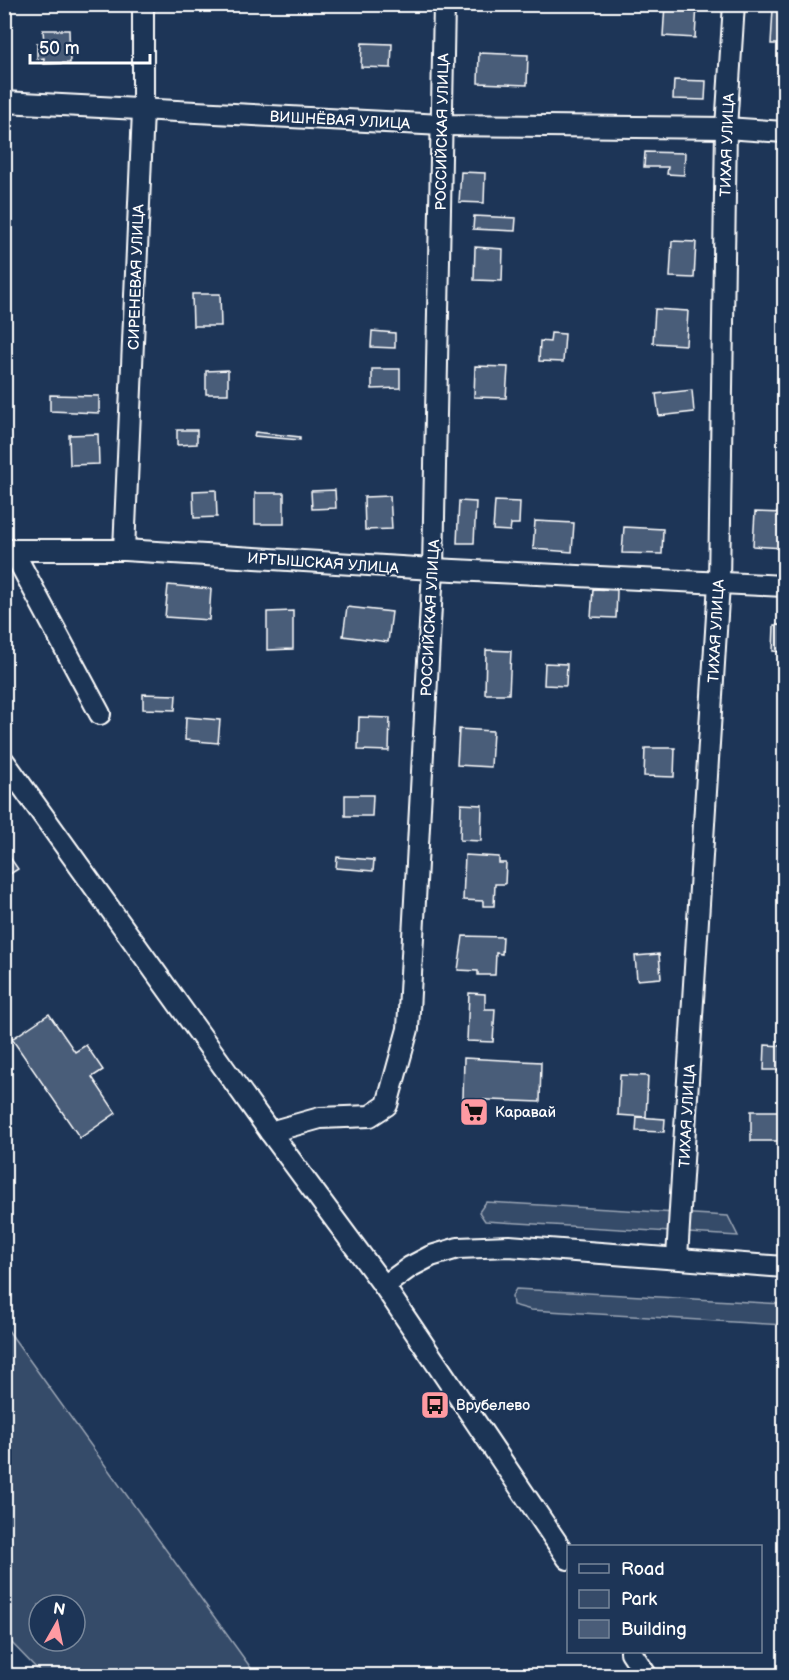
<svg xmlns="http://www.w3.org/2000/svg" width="789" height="1680" font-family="'Balsamiq Sans',sans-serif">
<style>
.green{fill:#364b69;stroke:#9aa5b4;stroke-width:1.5;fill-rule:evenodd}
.building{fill:#4a5d79;stroke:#fff;stroke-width:1.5}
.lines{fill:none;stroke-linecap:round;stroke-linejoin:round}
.minor-casing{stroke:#fff;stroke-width:24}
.minor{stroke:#1d3557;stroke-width:20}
.labels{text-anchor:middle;stroke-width:4.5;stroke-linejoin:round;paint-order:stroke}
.street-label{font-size:15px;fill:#fff;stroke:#1d3557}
.poi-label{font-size:15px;fill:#fff;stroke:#1d3557;text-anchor:start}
</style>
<rect width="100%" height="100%" fill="#1d3557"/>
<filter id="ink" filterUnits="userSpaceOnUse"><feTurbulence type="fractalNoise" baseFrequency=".0167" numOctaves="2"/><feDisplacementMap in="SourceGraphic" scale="12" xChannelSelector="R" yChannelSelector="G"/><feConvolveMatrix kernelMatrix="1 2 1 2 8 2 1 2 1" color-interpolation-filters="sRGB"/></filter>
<g filter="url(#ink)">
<g class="green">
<polygon points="486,1202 728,1216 738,1236 485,1221 479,1212"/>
<polygon points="516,1289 784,1304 784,1325 531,1310 513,1305 512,1296"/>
<path d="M5,1326L256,1675H43L5,1636ZM39,1605H75V1641H39Z"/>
</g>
<g class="building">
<rect x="393" y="4" width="15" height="5"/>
<polygon points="665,4 697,4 695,38 663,36"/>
<polygon points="773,9 784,10 784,44 771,44"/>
<polygon points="43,30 69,30 70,63 44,64 44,58 37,59 37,43 44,43"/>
<polygon points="362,43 392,44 391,68 361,67"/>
<polygon points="479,53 528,55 527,85 478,83"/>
<polygon points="674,80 706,81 705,100 673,99"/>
<polygon points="645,152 685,153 684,175 667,174 668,167 644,167"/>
<polygon points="461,172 485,173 484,203 459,202"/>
<polygon points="474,216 516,218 515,231 473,229"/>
<polygon points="672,241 696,242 694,278 670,277"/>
<polygon points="475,247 503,249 502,281 474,280"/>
<polygon points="192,294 220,294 221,326 193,326"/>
<polygon points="655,309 688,311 686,345 653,343"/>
<polygon points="372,331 395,333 395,348 371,347"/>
<polygon points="551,333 565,334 563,362 539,361 540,341 550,342"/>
<polygon points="475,366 508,367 506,398 474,397"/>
<polygon points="372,369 400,369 400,388 372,389"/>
<polygon points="228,370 228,394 206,394 206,371"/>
<rect x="779" y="387" width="5" height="34"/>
<polygon points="692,390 694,412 659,416 656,394"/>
<polygon points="50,395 99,396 99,413 50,411"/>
<polygon points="177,430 197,430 197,444 177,445"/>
<polygon points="255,432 300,437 300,440 254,436"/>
<polygon points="98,434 99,464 70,465 69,435"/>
<polygon points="216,490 217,517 194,518 193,491"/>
<polygon points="335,490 336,508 312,509 311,491"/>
<rect x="255" y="493" width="29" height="31"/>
<polygon points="390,496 392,529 365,530 364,497"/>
<polygon points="459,501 476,502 474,543 457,543"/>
<polygon points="495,501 520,502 519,524 511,524 510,531 493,530"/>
<polygon points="755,512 784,513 784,548 753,546"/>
<polygon points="535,521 574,523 572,552 533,549"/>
<polygon points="624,527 663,529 662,554 622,553"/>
<polygon points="168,585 211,589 209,620 165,617"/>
<polygon points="593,589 617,590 616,618 591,617"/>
<polygon points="347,607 392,612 388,642 343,636"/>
<polygon points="293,611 293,649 267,650 267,612"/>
<polygon points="774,625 784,625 784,652 773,651"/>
<polygon points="486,650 511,651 509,694 485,694"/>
<polygon points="545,663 567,664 566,686 544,685"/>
<polygon points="143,694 176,695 175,710 143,709"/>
<polygon points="186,717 220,720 218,743 185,740"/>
<polygon points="359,717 390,718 389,751 358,750"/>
<polygon points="459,729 493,731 491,767 457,765"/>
<polygon points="645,748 675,748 674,777 644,776"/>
<polygon points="345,795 373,795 372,816 345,816"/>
<polygon points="461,804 482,805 481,841 460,840"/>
<polygon points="4,849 18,869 4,878"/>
<polygon points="465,855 499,857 499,863 506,863 505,884 495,884 494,906 483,906 483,901 463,900"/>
<polygon points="337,857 374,860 373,871 336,868"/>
<polygon points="463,936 503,937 502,954 496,953 495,975 478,975 478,971 458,970"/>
<polygon points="659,954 661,978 637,980 635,956"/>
<polygon points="469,993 485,994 485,1009 495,1009 493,1042 467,1041"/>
<polygon points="49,1014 75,1052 86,1045 103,1070 92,1077 116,1113 80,1138 12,1039"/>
<polygon points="765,1045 784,1046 783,1070 764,1070"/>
<polygon points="464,1058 541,1062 540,1102 463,1099"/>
<polygon points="620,1075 648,1076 646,1117 618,1115"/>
<rect x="751" y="1111" width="32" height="30"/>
<polygon points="637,1117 665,1119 664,1132 636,1131"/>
</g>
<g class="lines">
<g class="minor-casing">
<g id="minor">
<polyline points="4,102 442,125 726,128 784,132"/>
<polyline points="4,550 124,550 433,569 784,586"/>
<polyline points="124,550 143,111 143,4"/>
<polyline points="13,551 100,714"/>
<polyline points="4,761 270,1132 384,1286 568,1559"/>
<polyline points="270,1132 320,1118 370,1116 387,1105 408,1029 433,569 444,4"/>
<polyline points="677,1257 719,583 726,128 734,4"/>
<polyline points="384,1286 410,1267 431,1256 458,1248 509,1246 784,1267"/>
<polyline points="631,1652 647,1676"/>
</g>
</g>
<use href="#minor" class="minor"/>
</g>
</g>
<defs>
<g id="supermarket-square" transform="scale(1.5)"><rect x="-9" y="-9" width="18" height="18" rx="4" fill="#ff9aa2" stroke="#1d3557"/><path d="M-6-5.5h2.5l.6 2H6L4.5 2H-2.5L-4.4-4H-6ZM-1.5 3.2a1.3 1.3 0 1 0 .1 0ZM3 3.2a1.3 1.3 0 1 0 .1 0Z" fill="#111"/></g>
<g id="bus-square" transform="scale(1.5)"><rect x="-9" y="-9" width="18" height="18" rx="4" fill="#ff9aa2" stroke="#1d3557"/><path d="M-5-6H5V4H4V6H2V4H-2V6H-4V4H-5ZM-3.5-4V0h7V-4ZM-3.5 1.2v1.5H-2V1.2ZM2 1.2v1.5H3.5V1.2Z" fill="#111"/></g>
</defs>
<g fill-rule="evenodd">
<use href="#supermarket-square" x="474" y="1112"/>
<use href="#bus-square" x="435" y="1405"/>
</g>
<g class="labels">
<g class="street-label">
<text transform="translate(340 120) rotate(3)" y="5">ВИШНЁВАЯ УЛИЦА</text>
<text transform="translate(442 132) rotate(-89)" y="5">РОССИЙСКАЯ УЛИЦА</text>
<text transform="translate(727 145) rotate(-88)" y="5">ТИХАЯ УЛИЦА</text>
<text transform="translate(136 277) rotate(-88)" y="5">СИРЕНЕВАЯ УЛИЦА</text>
<text transform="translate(323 563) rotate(4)" y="5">ИРТЫШСКАЯ УЛИЦА</text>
<text transform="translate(430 618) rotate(-87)" y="5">РОССИЙСКАЯ УЛИЦА</text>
<text transform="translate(716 631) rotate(-87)" y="5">ТИХАЯ УЛИЦА</text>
<text transform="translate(687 1116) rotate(-87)" y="5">ТИХАЯ УЛИЦА</text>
</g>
<g class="poi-label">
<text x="495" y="1117">Каравай</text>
<text x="456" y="1410">Врубелево</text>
</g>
</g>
<rect width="789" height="1680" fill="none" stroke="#1d3557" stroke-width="24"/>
<rect x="12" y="12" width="765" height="1656" fill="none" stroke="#fff" stroke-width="2" filter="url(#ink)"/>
<rect x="567" y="1545" width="195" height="108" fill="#1d3557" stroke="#77869a" stroke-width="1.5"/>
<rect x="579" y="1564" width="30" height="9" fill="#1d3557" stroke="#77869a" stroke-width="1.5"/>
<text x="621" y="1575" font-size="18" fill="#ffffff">Road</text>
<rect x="579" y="1590" width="30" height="18" fill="#364b69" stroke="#77869a" stroke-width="1.5"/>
<text x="621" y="1605" font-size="18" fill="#ffffff">Park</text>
<rect x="579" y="1620" width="30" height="18" fill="#4a5d79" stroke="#77869a" stroke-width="1.5"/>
<text x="621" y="1635" font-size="18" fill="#ffffff">Building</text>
<g transform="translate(57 1623) rotate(9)"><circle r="28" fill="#1d3557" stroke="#77869a" stroke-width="1.5"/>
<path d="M0-4.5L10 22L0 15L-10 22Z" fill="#ff9aa2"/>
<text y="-9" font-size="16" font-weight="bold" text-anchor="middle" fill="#ffffff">N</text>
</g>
<path d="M30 54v9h120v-9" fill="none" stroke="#ffffff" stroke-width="3"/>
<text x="39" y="54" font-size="18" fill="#ffffff" stroke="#1d3557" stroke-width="4.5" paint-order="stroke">50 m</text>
</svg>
